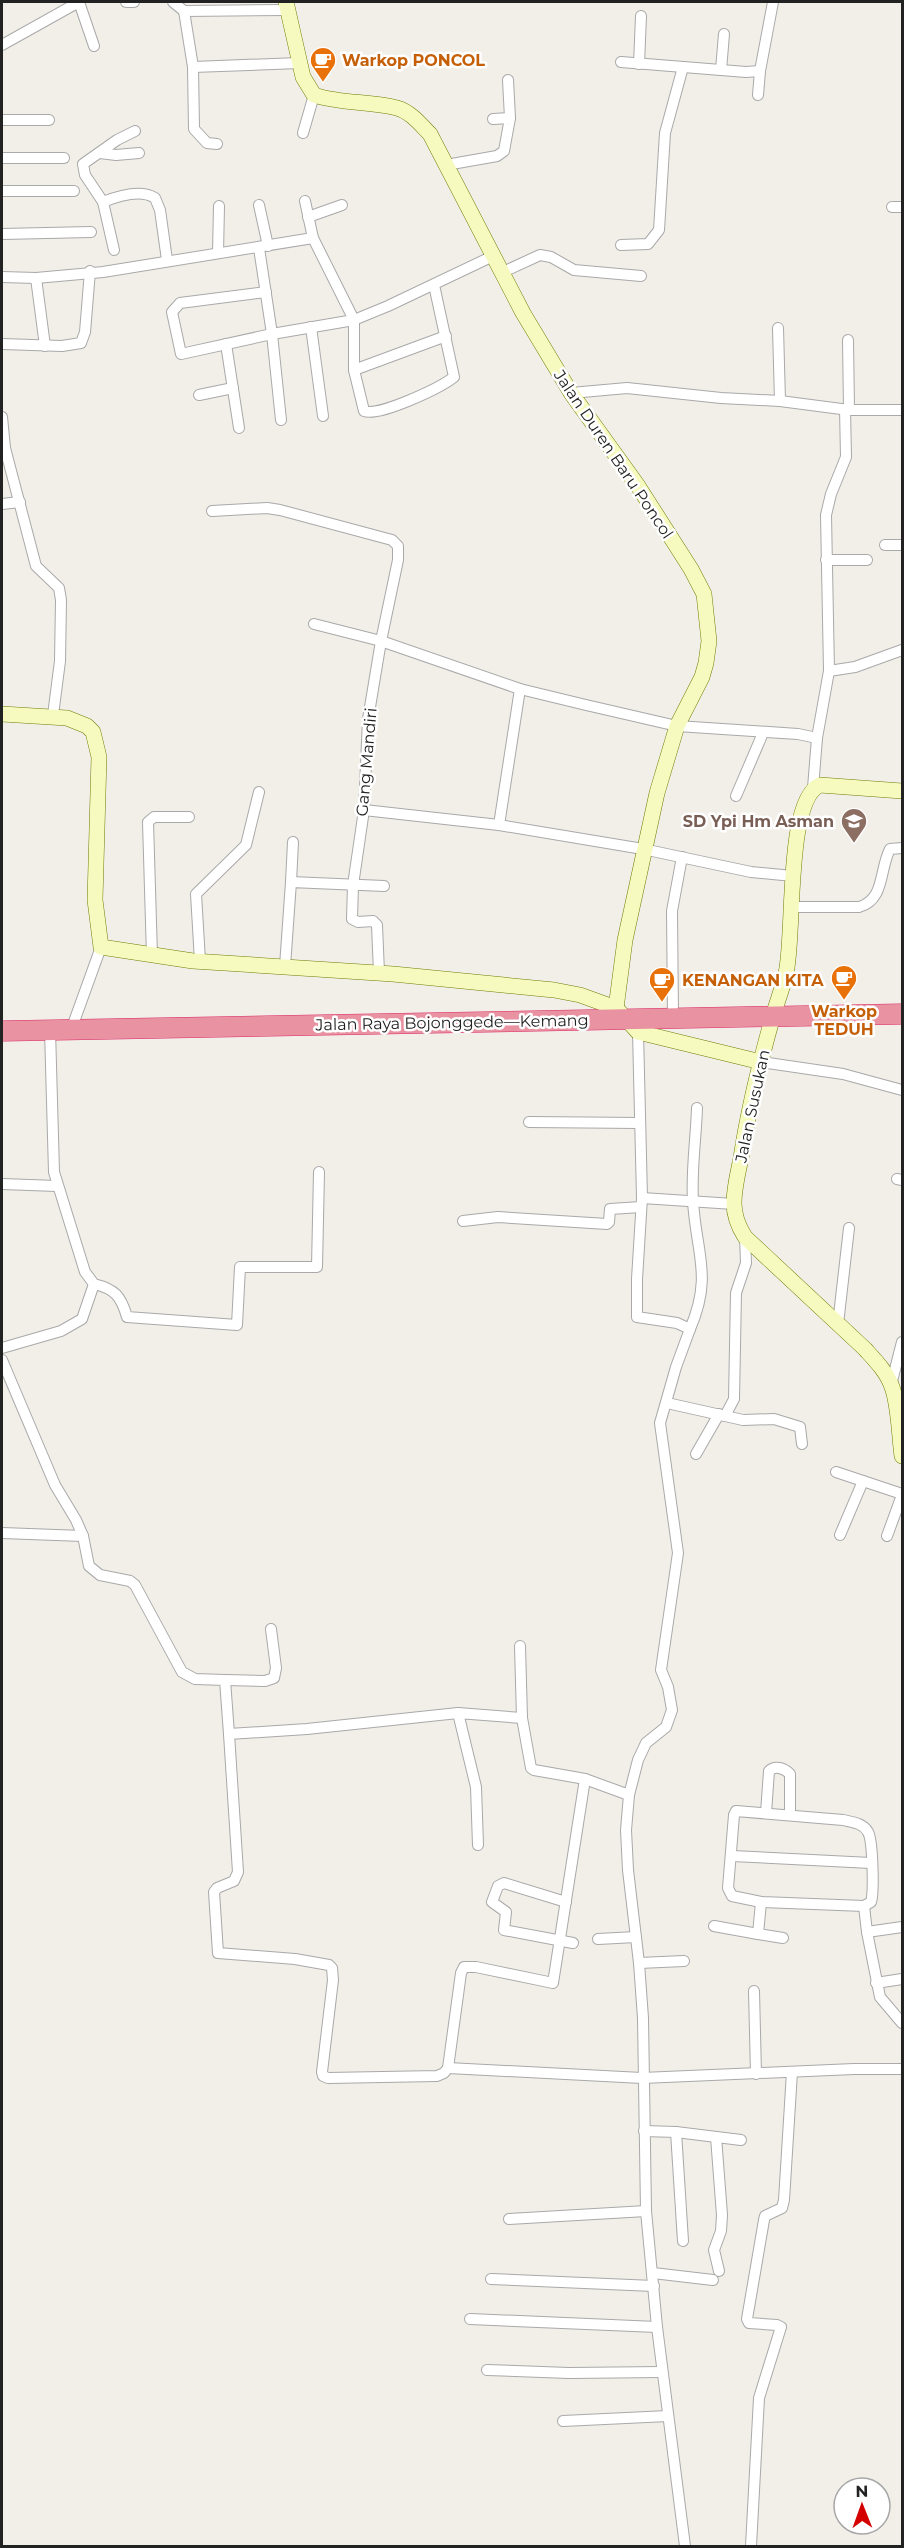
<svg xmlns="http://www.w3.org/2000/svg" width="904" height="2548" font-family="Montserrat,sans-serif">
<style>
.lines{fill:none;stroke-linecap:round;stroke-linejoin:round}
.street-casing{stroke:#a9a9a9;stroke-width:12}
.secondary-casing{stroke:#707d05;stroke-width:16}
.highway-casing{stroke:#dc2a67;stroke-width:21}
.street{stroke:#fff;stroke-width:10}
.secondary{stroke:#f7fabf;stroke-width:15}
.highway{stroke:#e892a2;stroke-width:20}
.labels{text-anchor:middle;stroke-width:5;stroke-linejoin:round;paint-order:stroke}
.food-label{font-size:16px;font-weight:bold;fill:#c56008;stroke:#fff;text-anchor:start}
.street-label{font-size:16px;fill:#222;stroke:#fff}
.education-label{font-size:16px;font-weight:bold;fill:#785e54;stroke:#fff;text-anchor:end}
</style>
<rect width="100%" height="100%" fill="#f2efe9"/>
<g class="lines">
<g class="street-casing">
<g id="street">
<polyline points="79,2 94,46"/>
<polyline points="126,2 134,2"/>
<polyline points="173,2 184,11"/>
<polyline points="2,45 79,2"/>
<polyline points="621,62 746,72 760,71"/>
<polyline points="639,64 641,16"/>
<polyline points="193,67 299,63"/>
<polyline points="721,70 724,34"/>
<polyline points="508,80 510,118"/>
<polyline points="758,95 760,71 773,2"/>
<polyline points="2,120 49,120"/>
<polyline points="303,133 314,95"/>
<polyline points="217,144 207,143 194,129 193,67 184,11 287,10"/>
<polyline points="100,153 116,155 139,153"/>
<polyline points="2,158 64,158"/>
<polyline points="446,165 497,156 504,151 510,118 493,119"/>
<polyline points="2,191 74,191"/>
<polyline points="103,202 85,175 83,164 117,140 135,131"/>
<polyline points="259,205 268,246"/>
<polyline points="892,207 902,207"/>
<polyline points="308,217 342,205"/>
<polyline points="2,234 91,232"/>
<polyline points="621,245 648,244 659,230 665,133 683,67"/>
<polyline points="259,248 272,334 354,320 313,238 305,201"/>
<path d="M114,250L103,202C118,196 141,189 155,198L160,210L167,260"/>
<polyline points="218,253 219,206"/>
<polyline points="503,272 540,255 551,257 574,270 641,276"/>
<polyline points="2,277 36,278 103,272 313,238"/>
<polyline points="36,278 45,346"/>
<path d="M434,285L454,377C440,388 379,417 364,411L354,370V320L388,306L493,256"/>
<polyline points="266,292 180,303 172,312 181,354 272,334 281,420"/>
<polyline points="311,327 323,416"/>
<polyline points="778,328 780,401"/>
<polyline points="848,340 849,410"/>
<polyline points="2,344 62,346 81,343 85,332 90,271"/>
<polyline points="226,344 239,428"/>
<polyline points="354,370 446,336"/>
<polyline points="571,393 627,388 721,398 780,401 849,410 902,410"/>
<polyline points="199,395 233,388"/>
<polyline points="2,417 5,448 36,566 59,588 61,600 60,661 53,715"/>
<polyline points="2,504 20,502"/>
<polyline points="212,511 267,508 280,510 392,540 398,546 398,560 381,641 368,719 364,810 353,885 352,919 358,922 373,921 377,925 379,973"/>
<polyline points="885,545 902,545"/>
<polyline points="826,560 867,560"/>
<polyline points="314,624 381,641 520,689 586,705 677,726 798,734 817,738"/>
<polyline points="829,671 855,667 902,650"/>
<polyline points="813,788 817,738 829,671 826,515 831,494 846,457 845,409"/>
<polyline points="736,796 763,733"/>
<polyline points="364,810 499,825 520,689"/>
<polyline points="499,825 643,849 751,872 793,876"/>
<polyline points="291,882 293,842"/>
<path d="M792,907H859C885,900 879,870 890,849L902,848"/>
<polyline points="152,956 148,822 154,817 189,817"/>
<polyline points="200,961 196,894 246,845 259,792"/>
<polyline points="285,966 291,882 384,886"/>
<polyline points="673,1017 672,911 682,857"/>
<path d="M50,1030L54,1172L85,1272L94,1284C115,1289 121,1296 127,1317L237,1325L240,1267H317L319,1172"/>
<polyline points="71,1030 101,947"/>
<polyline points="638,1032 642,1198 637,1279 637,1317 677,1323 690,1329 676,1367 660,1423 678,1553 661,1670 668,1687 672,1710 666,1727 646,1743 638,1760 629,1795 626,1830 628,1870 639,1963 643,2018 646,2211 657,2327 685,2546"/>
<polyline points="761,1062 843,1074 902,1090"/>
<polyline points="529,1122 640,1123"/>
<polyline points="897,1179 902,1180"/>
<polyline points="2,1184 57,1186"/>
<polyline points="642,1198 734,1204"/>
<polyline points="463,1221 498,1217 607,1224 609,1222 610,1209 641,1207"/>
<polyline points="838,1324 849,1228"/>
<path d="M690,1329C713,1276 696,1253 693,1201C691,1171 696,1139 697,1108"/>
<polyline points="2,1348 61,1331 82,1319 94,1284"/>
<polyline points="2,1360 55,1485 76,1520 83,1536 89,1566 100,1575 130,1581 135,1585 182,1672 195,1679 225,1680 229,1734 307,1729 458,1713"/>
<polyline points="891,1385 902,1342"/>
<polyline points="667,1403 743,1420 774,1419 800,1427 802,1444"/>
<polyline points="725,1416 734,1399 736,1293 746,1263 745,1237"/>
<polyline points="696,1454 719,1414"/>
<polyline points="836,1472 902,1494"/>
<polyline points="2,1533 83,1536"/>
<polyline points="840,1535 863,1481"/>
<polyline points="887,1536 902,1495"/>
<polyline points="520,1646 522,1718 531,1768 534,1770 585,1779 629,1795"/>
<polyline points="225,1680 265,1681 274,1678 276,1668 271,1629"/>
<polyline points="229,1734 238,1872 234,1881 217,1888 214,1892 218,1953 295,1959 329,1965 332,1968 333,1980 322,2072 323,2076 328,2078 437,2076 444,2073 448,2068 461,1973 464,1967 476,1967 553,1983 585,1779"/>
<path d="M736,1811L843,1820C852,1822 863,1823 868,1832C873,1841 874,1893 871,1902L864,1906L761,1902L732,1896L728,1888L734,1815Z"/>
<path d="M766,1813L769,1771C775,1765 784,1768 790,1774V1814"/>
<polyline points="478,1845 476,1787 458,1713 522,1718"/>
<polyline points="732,1856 871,1863"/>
<polyline points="566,1902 504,1883 498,1886 492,1902 506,1912 504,1930 573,1943"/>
<polyline points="761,1902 758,1934 783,1938"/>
<polyline points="864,1906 867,1932 880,1997 902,2023"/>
<polyline points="714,1926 758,1934"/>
<polyline points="867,1932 902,1927"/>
<polyline points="598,1939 636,1937"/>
<polyline points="639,1963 684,1961"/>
<polyline points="876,1983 902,1979"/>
<polyline points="754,1991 756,2074"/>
<polyline points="448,2068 642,2078 854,2069 902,2069"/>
<polyline points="644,2131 676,2132 741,2140"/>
<polyline points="676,2132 683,2241"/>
<polyline points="716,2137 722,2215 721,2231 714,2250 719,2271"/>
<polyline points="509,2219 646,2211"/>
<polyline points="653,2273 713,2280"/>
<polyline points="491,2279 654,2286"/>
<polyline points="470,2319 657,2327"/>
<polyline points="487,2370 569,2373 662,2372"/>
<polyline points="563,2421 668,2416"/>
<polyline points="751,2546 759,2398 781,2327 777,2325 749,2323 747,2319 764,2220 765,2216 782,2208 784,2200 792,2072"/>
</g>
</g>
<g class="secondary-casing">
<g id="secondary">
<path d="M286,2L303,77L314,95C341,104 370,101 397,108C411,112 421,125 430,134L523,313L571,393L638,486L691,569L704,594L709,641L706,663L702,677L677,726L657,793L625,940L616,1008"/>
<polyline points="2,714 67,718 87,726 93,732 99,757 95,900 101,947 193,961 393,974 554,990 580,995 616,1008 638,1032 761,1062"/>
<path d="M902,791L820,785C785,800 795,936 786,973C783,987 777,1002 773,1016C760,1062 748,1110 741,1158C738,1173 734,1188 734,1203C734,1215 738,1226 745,1237L865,1349C875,1360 887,1372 892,1387C899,1406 899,1435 902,1456"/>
</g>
</g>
<g class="highway-casing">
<polyline id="highway" points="2,1031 902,1014"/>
</g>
<use href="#street" class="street"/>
<use href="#secondary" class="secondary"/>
<use href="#highway" class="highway"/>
</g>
<defs>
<g id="cafe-pin" transform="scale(1.35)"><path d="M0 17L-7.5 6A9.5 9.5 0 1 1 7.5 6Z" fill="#e8710a" stroke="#fff"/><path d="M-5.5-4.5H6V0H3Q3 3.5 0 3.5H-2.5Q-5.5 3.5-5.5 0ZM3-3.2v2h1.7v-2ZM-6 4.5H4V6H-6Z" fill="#fff"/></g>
<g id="school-pin" transform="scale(1.35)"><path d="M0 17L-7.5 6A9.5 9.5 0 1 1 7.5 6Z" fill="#8d6e63" stroke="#fff"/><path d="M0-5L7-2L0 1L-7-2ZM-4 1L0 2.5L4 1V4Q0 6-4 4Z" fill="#fff"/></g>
</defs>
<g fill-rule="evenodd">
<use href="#cafe-pin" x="323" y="60"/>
<use href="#school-pin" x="854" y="821"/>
<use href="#cafe-pin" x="844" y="978"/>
<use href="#cafe-pin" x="662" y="980"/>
</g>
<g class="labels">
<g class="food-label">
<text x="342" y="66">Warkop PONCOL</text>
<text x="682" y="986">KENANGAN KITA</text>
<text x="844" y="1017" text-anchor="middle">Warkop<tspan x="844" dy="18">TEDUH</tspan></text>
</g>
<g class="street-label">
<text transform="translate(614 454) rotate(56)" y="6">Jalan Duren Baru Poncol</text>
<text transform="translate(366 762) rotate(-85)" y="6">Gang Mandiri</text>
<text transform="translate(452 1022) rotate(-1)" y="6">Jalan Raya Bojonggede—Kemang</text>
<text transform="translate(752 1106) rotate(-78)" y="6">Jalan Susukan</text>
</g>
<g class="education-label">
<text x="834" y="827">SD Ypi Hm Asman</text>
</g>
</g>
<rect width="904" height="2548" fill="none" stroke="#222222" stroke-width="6"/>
<g transform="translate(862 2506) rotate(359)"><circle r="28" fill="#ffffff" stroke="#a7a7a7" stroke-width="1.5"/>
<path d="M0-4.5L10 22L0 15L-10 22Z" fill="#d40000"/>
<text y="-9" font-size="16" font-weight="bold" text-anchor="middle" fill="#222222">N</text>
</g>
</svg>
